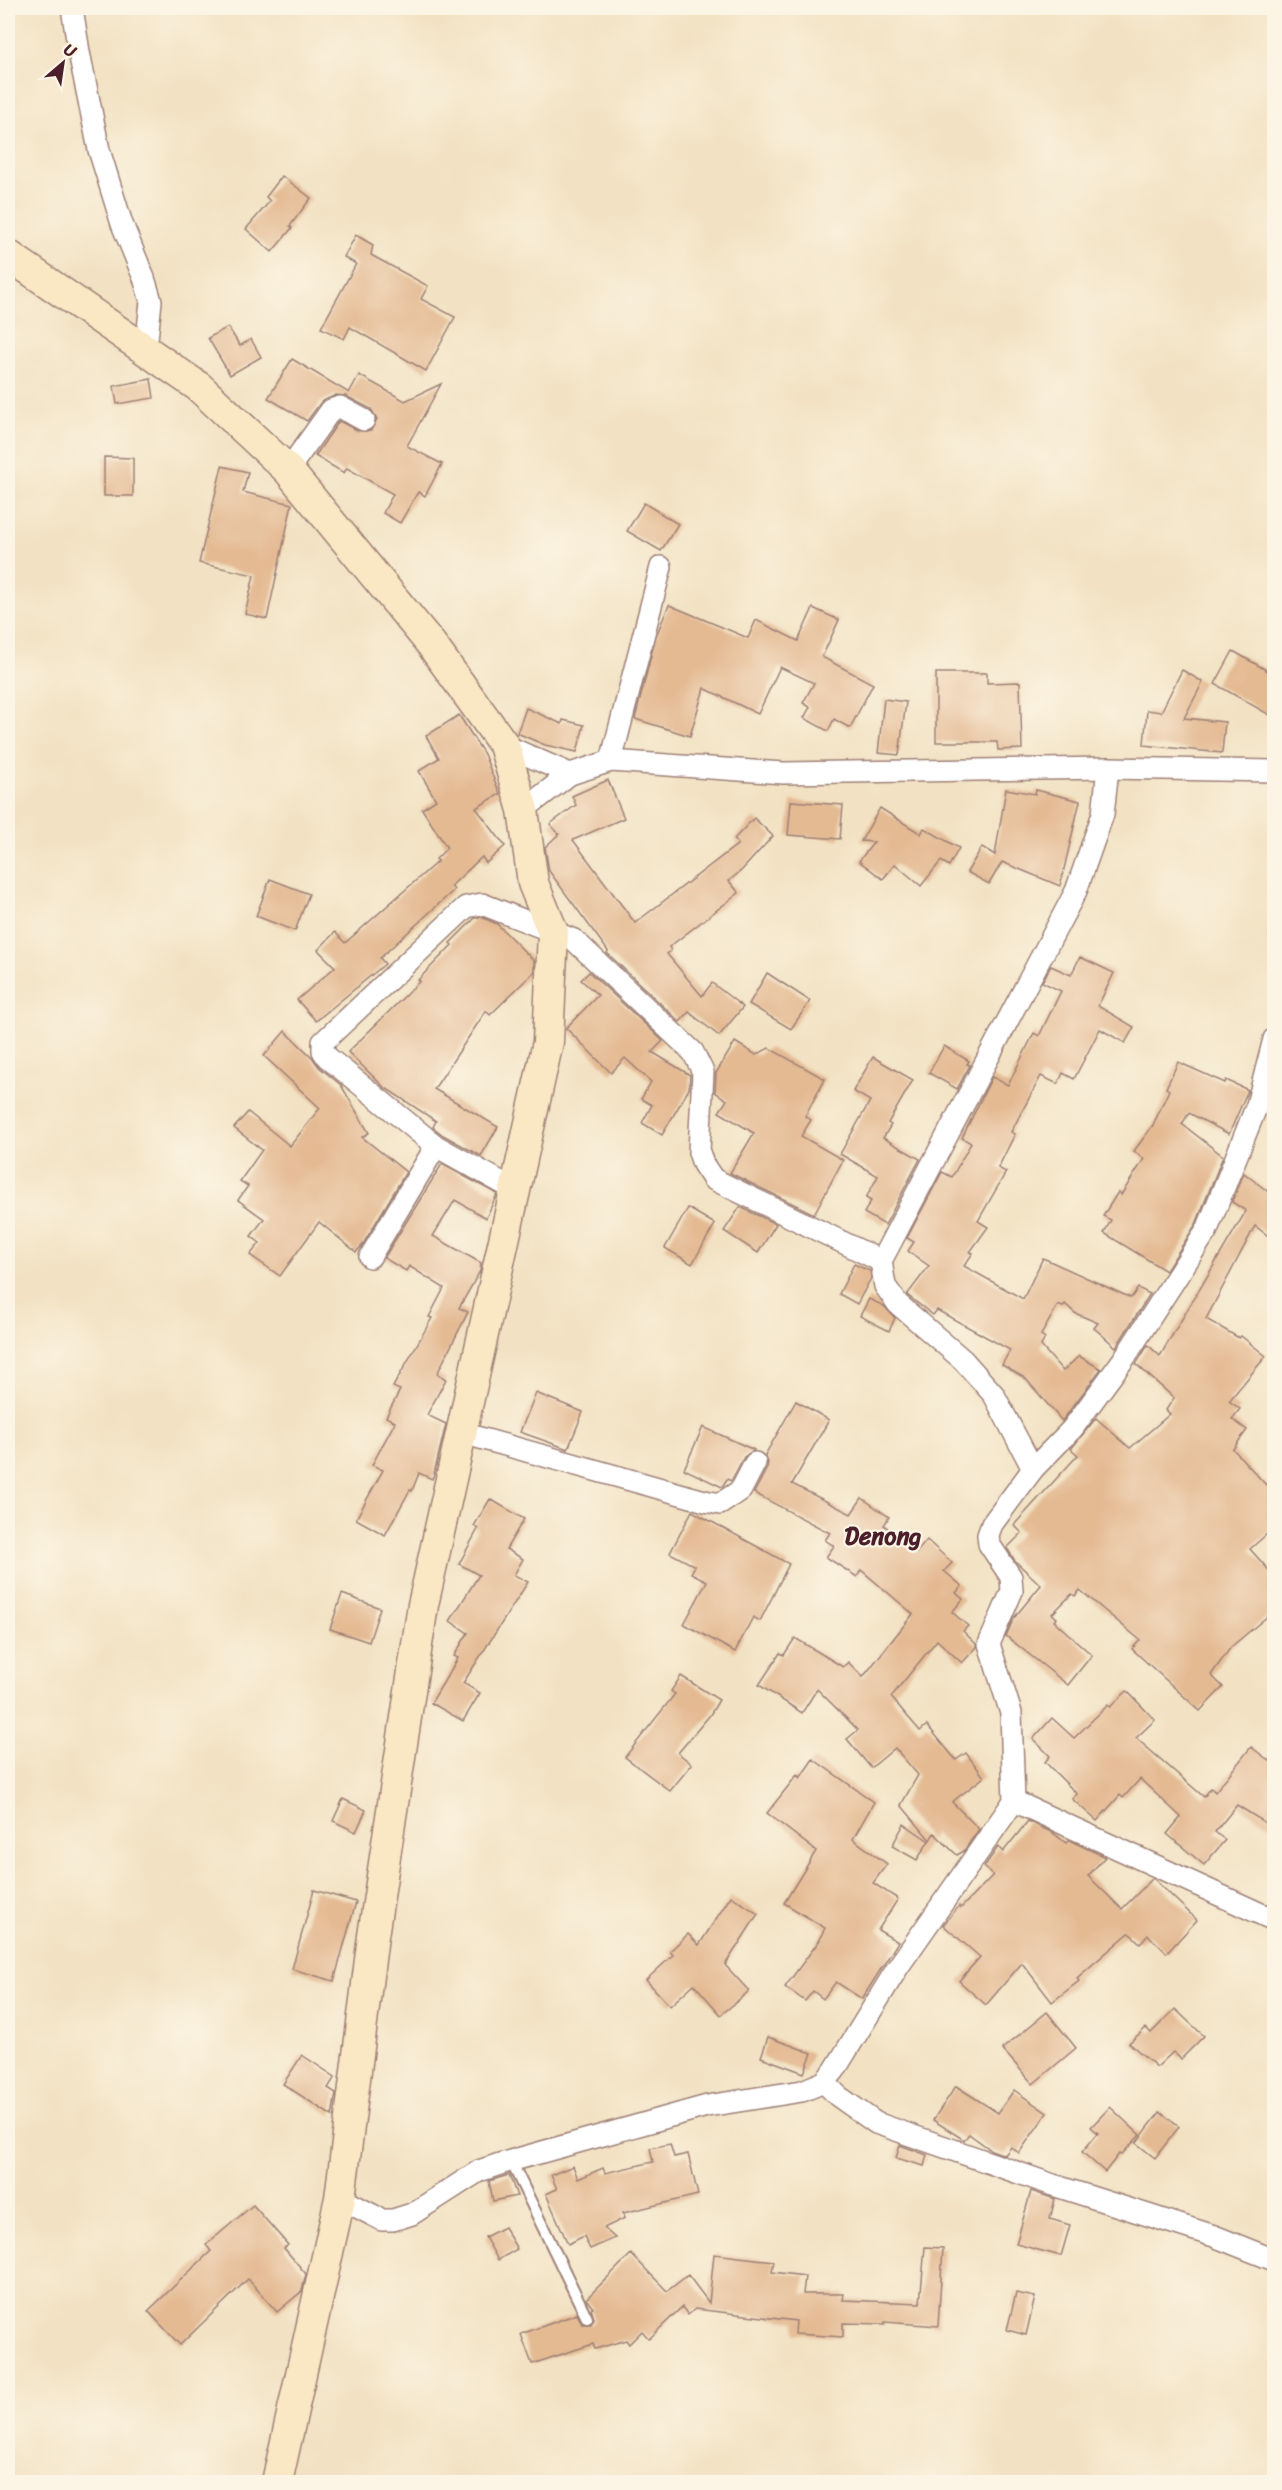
<svg xmlns="http://www.w3.org/2000/svg" width="1282" height="2490" font-family="Sriracha,sans-serif">
<style>
.building{fill:#e4ba93}
.lines{fill:none;stroke-linecap:round;stroke-linejoin:round}
.lane-casing{stroke:#9e8077;stroke-width:14}
.street-casing{stroke:#9e8077;stroke-width:24}
.secondary-casing{stroke:#9e8077;stroke-width:33}
.lane{stroke:#fff;stroke-width:10}
.street{stroke:#fff;stroke-width:21}
.secondary{stroke:#fae7c3;stroke-width:30}
.labels{text-anchor:middle;stroke-width:4.5;stroke-linejoin:round;paint-order:stroke}
.quarter-label{font-size:24px;font-weight:bold;fill:#4a1f2b;stroke:#fcf5e5}
</style>
<rect width="100%" height="100%" fill="#fcf5e5"/>
<filter id="ink" filterUnits="userSpaceOnUse"><feTurbulence type="fractalNoise" baseFrequency=".0167" numOctaves="2"/><feDisplacementMap in="SourceGraphic" scale="12" xChannelSelector="R" yChannelSelector="G"/><feConvolveMatrix kernelMatrix="1 2 1 2 8 2 1 2 1" color-interpolation-filters="sRGB"/></filter>
<filter id="wash" filterUnits="userSpaceOnUse"><feTurbulence type="fractalNoise" baseFrequency=".008" numOctaves="4" result="noise"/><feDisplacementMap in="SourceGraphic" scale="24" xChannelSelector="R" yChannelSelector="G"/><feGaussianBlur stdDeviation="1.35" result="paint"/><feColorMatrix in="noise" values="0 0 0 0 0 0 0 0 0 0 0 0 0 0 0 0 0 1.4 0 .05"/><feComposite in="paint" operator="in"/></filter>
<g filter="url(#wash)">
<rect width="100%" height="100%" fill="#f2e2c3"/>
<g id="blocks">
<g class="building">
<polygon points="282,176 311,198 290,226 292,228 272,252 246,229 270,201 266,197"/>
<polygon points="356,235 373,245 371,255 428,286 421,299 455,317 426,371 350,327 344,339 321,328 356,264 344,257"/>
<polygon points="228,327 240,346 251,339 261,357 230,375 208,338"/>
<polygon points="292,359 349,393 359,375 405,401 441,384 407,446 442,464 425,496 418,492 400,523 383,513 393,494 347,468 344,473 315,456 339,421 358,431 371,430 377,419 371,409 346,396 336,395 321,402 307,421 268,398"/>
<polygon points="151,379 154,398 117,404 114,386"/>
<polygon points="104,457 133,458 133,496 104,496"/>
<polygon points="222,466 248,472 243,492 292,504 267,619 245,614 254,575 199,563"/>
<polygon points="644,503 678,524 661,551 627,531"/>
<polygon points="669,605 748,638 756,620 798,641 813,608 839,620 822,657 873,684 850,728 834,719 828,731 804,718 810,707 803,703 814,683 780,667 758,714 704,688 690,736 635,719 656,636"/>
<polygon points="1233,651 1275,675 1275,718 1215,684"/>
<polygon points="1182,670 1203,682 1184,718 1225,722 1222,753 1144,745 1147,710 1161,712"/>
<polygon points="936,673 987,673 987,683 1020,682 1022,749 998,750 997,742 936,742"/>
<polygon points="884,699 906,702 899,755 878,753"/>
<polygon points="526,708 562,724 563,720 584,725 577,752 545,745 517,733"/>
<polygon points="459,715 484,754 500,794 476,808 505,846 486,863 482,857 451,886 454,890 380,958 385,964 316,1021 297,1000 335,967 318,950 335,932 345,943 438,861 436,859 447,848 422,809 436,800 419,771 439,758 426,736"/>
<polygon points="608,780 624,818 573,840 635,923 738,844 734,839 754,818 773,836 742,870 729,881 739,893 669,947 671,951 667,954 702,996 712,983 743,1007 719,1036 689,1012 680,1022 607,953 608,951 549,871 545,847 559,834 550,824 576,805 572,796"/>
<polygon points="1006,789 1035,794 1036,790 1080,801 1060,886 1002,862 989,884 967,872 982,847 995,855"/>
<polygon points="791,801 843,805 840,839 788,835"/>
<polygon points="880,808 921,834 924,828 959,848 949,866 941,861 921,886 895,864 883,879 859,861 874,842 861,841"/>
<polygon points="270,879 309,894 295,931 256,916"/>
<polygon points="481,917 497,924 534,961 534,972 490,1015 486,1011 434,1089 498,1127 481,1156 443,1135 433,1127 436,1121 384,1087 348,1052 420,981 418,980 452,945 450,943 475,918"/>
<polygon points="1080,957 1114,973 1098,1006 1134,1027 1125,1043 1100,1029 1074,1079 1063,1073 1058,1084 1041,1076 1011,1132 1015,1134 998,1168 1006,1172 978,1221 988,1227 970,1252 973,1253 964,1266 1023,1299 1043,1258 1131,1298 1138,1288 1150,1294 1116,1347 1094,1328 1098,1323 1075,1313 1065,1304 1063,1307 1058,1305 1041,1335 1045,1338 1041,1346 1063,1371 1079,1356 1101,1369 1062,1421 1025,1378 1002,1365 1010,1350 937,1310 933,1315 907,1295 929,1266 908,1251 914,1242 907,1238 942,1172 952,1177 971,1143 962,1138 992,1077 1008,1085 1034,1033 1039,1036 1061,991 1042,982 1051,966 1071,975"/>
<polygon points="589,972 663,1041 652,1052 690,1075 689,1089 662,1135 642,1123 652,1105 641,1099 651,1082 625,1058 611,1073 566,1028 598,995 581,980"/>
<polygon points="767,973 810,1001 791,1029 749,1004"/>
<polygon points="285,1031 312,1057 319,1067 341,1085 369,1133 362,1137 406,1172 362,1246 356,1252 319,1222 280,1276 250,1255 260,1243 251,1236 264,1219 238,1200 248,1186 240,1181 262,1150 234,1128 248,1112 290,1146 320,1108 264,1056"/>
<polygon points="735,1042 756,1055 769,1048 825,1079 805,1116 811,1120 801,1136 843,1160 814,1214 730,1173 754,1133 719,1112 727,1100 715,1092 716,1073"/>
<polygon points="944,1046 969,1061 967,1064 970,1065 957,1089 929,1073"/>
<polygon points="873,1057 913,1080 888,1123 891,1125 883,1138 920,1159 885,1225 864,1213 871,1201 866,1198 878,1176 840,1154 870,1101 853,1091"/>
<polygon points="1178,1062 1225,1083 1226,1080 1248,1090 1229,1134 1189,1113 1182,1124 1223,1156 1196,1224 1166,1271 1104,1233 1111,1220 1103,1216 1118,1192 1121,1195 1144,1159 1134,1151 1153,1125 1169,1090 1166,1088"/>
<polygon points="442,1164 497,1194 486,1218 455,1200 433,1236 481,1263 480,1271 459,1308 468,1312 437,1374 446,1379 427,1415 446,1424 434,1474 432,1479 419,1473 412,1491 410,1490 385,1535 356,1519 383,1470 372,1465 395,1422 386,1417 400,1390 393,1387 432,1318 429,1317 444,1288 409,1266 406,1271 384,1258"/>
<polygon points="1244,1173 1275,1197 1275,1241 1255,1226 1206,1319 1239,1338 1241,1336 1266,1356 1229,1401 1240,1409 1232,1419 1247,1430 1233,1449 1266,1485 1275,1477 1275,1527 1250,1549 1275,1577 1275,1610 1231,1647 1211,1675 1223,1687 1200,1711 1132,1649 1140,1640 1080,1590 1075,1596 1072,1594 1052,1614 1057,1618 1054,1621 1092,1655 1068,1685 1006,1636 1014,1618 1041,1585 1015,1561 1007,1548 1022,1533 1014,1525 1078,1455 1071,1449 1096,1418 1130,1448 1170,1414 1166,1410 1174,1398 1136,1364 1148,1345 1160,1356 1246,1211 1232,1202"/>
<polygon points="740,1207 776,1224 758,1253 724,1231"/>
<polygon points="688,1208 715,1224 692,1264 665,1248"/>
<polygon points="854,1264 870,1271 871,1278 857,1304 839,1294"/>
<polygon points="869,1299 884,1306 895,1318 889,1331 860,1316"/>
<polygon points="536,1393 583,1412 568,1449 520,1432"/>
<polygon points="796,1401 829,1420 792,1484 851,1514 862,1498 889,1517 884,1525 916,1553 927,1540 952,1563 944,1571 962,1586 956,1593 963,1599 952,1612 968,1626 963,1631 977,1645 977,1647 962,1663 937,1640 891,1697 920,1731 927,1725 956,1760 966,1753 984,1777 952,1802 979,1829 964,1851 957,1855 934,1833 930,1840 901,1805 918,1775 895,1748 871,1768 847,1739 858,1730 817,1689 802,1713 759,1685 780,1653 784,1655 795,1638 843,1667 848,1662 863,1677 913,1614 861,1570 857,1577 826,1557 834,1546 825,1540 830,1533 754,1493 767,1468 768,1462 765,1455"/>
<polygon points="703,1427 754,1450 744,1457 731,1481 727,1479 722,1487 684,1469"/>
<polygon points="490,1499 524,1519 506,1549 523,1559 514,1575 528,1582 463,1683 480,1693 463,1721 431,1703 458,1658 454,1656 468,1633 450,1621 479,1575 459,1564 478,1529 474,1526"/>
<polygon points="692,1511 789,1564 760,1621 753,1617 735,1652 684,1624 707,1581 691,1573 695,1566 670,1553"/>
<polygon points="342,1594 380,1608 369,1642 330,1629"/>
<polygon points="681,1676 719,1700 710,1715 678,1753 692,1764 670,1791 625,1757 675,1694 671,1691"/>
<polygon points="1127,1691 1155,1720 1136,1738 1204,1797 1211,1788 1215,1792 1251,1747 1275,1765 1275,1829 1237,1805 1215,1832 1225,1840 1204,1865 1167,1834 1181,1817 1140,1779 1123,1798 1120,1795 1097,1821 1072,1799 1077,1794 1045,1762 1050,1756 1033,1739 1052,1718 1074,1738 1108,1705 1110,1707"/>
<polygon points="813,1759 874,1802 853,1839 887,1864 873,1883 898,1899 878,1930 898,1942 862,1999 836,1982 823,1999 813,1991 805,2001 785,1987 816,1945 825,1928 784,1903 816,1851 767,1813 797,1775 800,1778"/>
<polygon points="343,1799 366,1810 356,1832 333,1821"/>
<polygon points="1028,1821 1053,1833 1066,1843 1069,1840 1105,1857 1088,1876 1122,1909 1153,1878 1197,1920 1167,1953 1148,1935 1140,1943 1129,1933 1077,1978 1079,1981 1052,2002 1022,1963 986,2005 959,1981 980,1957 943,1925 959,1906 961,1908 993,1875 984,1867 998,1847 1003,1852"/>
<polygon points="904,1824 929,1841 917,1860 892,1846"/>
<polygon points="314,1890 356,1902 334,1981 292,1969"/>
<polygon points="731,1896 758,1914 725,1965 749,1991 721,2015 694,1984 670,2006 646,1980 673,1955 670,1951 688,1934 699,1945"/>
<polygon points="1175,2009 1204,2036 1181,2059 1173,2052 1157,2067 1129,2043 1146,2028 1151,2033"/>
<polygon points="1047,2012 1076,2048 1033,2084 1002,2049"/>
<polygon points="768,2037 812,2053 804,2073 761,2057"/>
<polygon points="302,2055 335,2077 328,2088 336,2093 332,2116 283,2084"/>
<polygon points="956,2086 998,2113 1014,2090 1047,2113 1019,2153 1011,2147 1005,2155 991,2150 969,2134 964,2140 933,2120"/>
<polygon points="1110,2107 1140,2135 1121,2155 1119,2154 1105,2172 1082,2152 1098,2133 1091,2127"/>
<polygon points="1160,2112 1179,2127 1155,2158 1136,2143"/>
<polygon points="670,2144 674,2157 688,2154 698,2195 623,2213 625,2218 604,2228 615,2238 590,2249 584,2236 568,2244 546,2194 557,2189 551,2175 573,2166 578,2179 603,2168 605,2173 653,2162 650,2148"/>
<polygon points="900,2145 927,2155 924,2166 896,2158"/>
<polygon points="509,2175 517,2196 493,2201 489,2181"/>
<polygon points="1031,2191 1055,2199 1050,2219 1070,2225 1061,2256 1016,2244"/>
<polygon points="253,2205 288,2245 284,2248 306,2274 302,2291 277,2312 248,2279 180,2345 148,2311 211,2251 206,2245"/>
<polygon points="504,2227 517,2249 498,2260 485,2237"/>
<polygon points="925,2247 943,2248 938,2326 885,2322 885,2324 843,2323 843,2337 795,2334 796,2321 695,2309 688,2315 682,2307 649,2339 642,2331 629,2344 626,2340 595,2349 593,2344 532,2364 521,2334 577,2314 582,2324 591,2324 594,2319 591,2309 593,2308 586,2299 631,2254 667,2291 688,2275 709,2303 714,2254 774,2261 772,2272 805,2276 803,2294 844,2294 843,2300 920,2303"/>
<polygon points="1016,2293 1035,2297 1026,2335 1007,2330"/>
</g>
</g>
</g>
<g filter="url(#ink)">
<use href="#blocks" fill-opacity="0" stroke="#9e8077" stroke-width="1.5"/>
<g class="lines">
<g class="lane-casing">
<polyline id="lane" points="511,2161 587,2318"/>
</g>
<g class="street-casing">
<g id="street">
<polyline points="72,8 79,52 99,150 122,224 144,278 151,301 146,349"/>
<polyline points="288,470 331,410 340,407 364,420"/>
<polyline points="504,745 570,774 611,761 783,773 1108,768 1274,771"/>
<polyline points="611,761 661,567"/>
<polyline points="523,810 570,774"/>
<polyline points="1274,1039 1257,1105 1207,1230 1123,1360 1072,1429 1033,1469 992,1524 988,1535 989,1544 1011,1577 1012,1591 989,1644 1011,1713 1014,1801 1274,1920"/>
<polyline points="515,1190 436,1146 327,1057 323,1051 323,1042 466,907 482,904 574,940 693,1052 703,1072 699,1152 703,1164 713,1179 881,1261"/>
<polyline points="370,1257 436,1146"/>
<polyline points="462,1433 705,1501 720,1504 741,1490 755,1463"/>
<polyline points="1033,1469 994,1395 963,1360 898,1304 885,1286 881,1261 1076,891 1103,814 1108,768"/>
<polyline points="824,2082 838,2096 876,2123 1053,2185 1214,2236 1274,2260"/>
<polyline points="340,2198 382,2220 393,2220 412,2214 479,2171 503,2163 707,2106 802,2091 824,2082 834,2071 898,1967 1014,1801"/>
</g>
</g>
<g class="secondary-casing">
<polyline id="secondary" points="8,255 199,387 288,470 431,644 504,745 523,810 533,883 553,932 548,1042 423,1605 373,1936 340,2198 277,2482"/>
</g>
<use href="#lane" class="lane"/>
<use href="#street" class="street"/>
<use href="#secondary" class="secondary"/>
</g>
</g>
<g class="labels">
<g class="quarter-label">
<text x="883" y="1544">Denong</text>
</g>
</g>
<rect width="1282" height="2490" fill="none" stroke="#fcf5e5" stroke-width="30"/>
<g transform="translate(63 63) rotate(29)" stroke="#fcf5e5" stroke-width="4.5" paint-order="stroke">
<path d="M0-4.5L10 22L0 15L-10 22Z" fill="#4a1f2b"/>
<text y="-9" font-size="16" font-weight="bold" text-anchor="middle" fill="#4a1f2b">U</text>
</g>
</svg>
